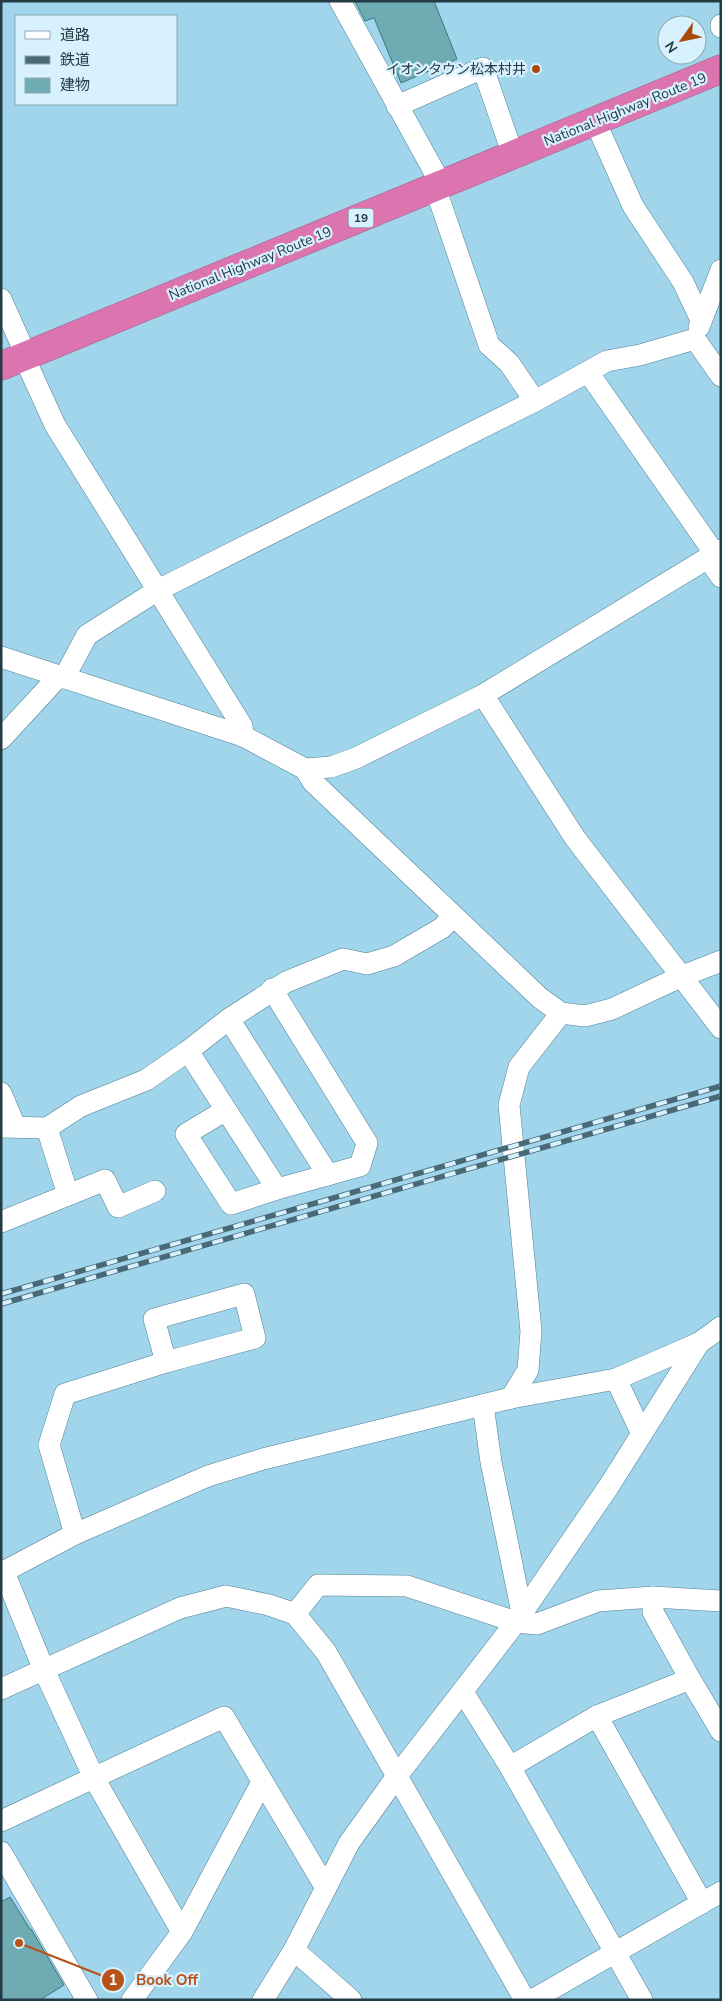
<svg xmlns="http://www.w3.org/2000/svg" width="722" height="2001" font-family="'Nunito Sans','Noto Sans JP',sans-serif">
<style>
.building{fill:#6fabb3;stroke:#3c7880}
.lines{fill:none;stroke-linecap:round;stroke-linejoin:round}
.minor-casing{stroke:#4e8196;stroke-width:22}
.highway-casing{stroke:#9c618a;stroke-width:29}
.minor{stroke:#fff;stroke-width:21}
.highway{stroke:#dc75af;stroke-width:28}
.rail-casing{stroke:#496976;stroke-width:5.5}
.rail{stroke:#d7f1fd;stroke-width:4;stroke-dasharray:11;stroke-linecap:butt}
.poi-dot{fill:#ab4a06;stroke:#d7f1fd;stroke-width:2}
.labels{text-anchor:middle;stroke-width:4.5;stroke-linejoin:round;paint-order:stroke}
.shield{fill:#d7f1fd;stroke:#5a727c;stroke-width:1}
.shield-label{font-size:12px;font-weight:bold;fill:#253b44}
.poi-label{font-size:14px;fill:#253b44;stroke:#d7f1fd;text-anchor:end}
.street-label{font-size:14px;fill:#253b44;stroke:#d7f1fd}
.leader{fill:none;stroke:#b7521a;stroke-width:2}
.callout-dot{fill:#b7521a;stroke:#d7f1fd;stroke-width:2}
.mark-label{font-size:15px;text-anchor:middle;font-weight:bold;fill:#fff}
.callout-label{font-size:15px;text-anchor:middle;font-weight:bold;fill:#b7521a;stroke:#d7f1fd;stroke-width:4.5;stroke-linejoin:round;paint-order:stroke}
</style>
<rect width="100%" height="100%" fill="#a0d5ec"/>
<g class="building">
<polygon points="355,1 434,1 457,59 401,83 374,18 365,21"/>
<polygon points="10,1897 30,1929 31,1929 64,1985 40,2000 1,2000 1,1902"/>
</g>
<g class="lines">
<g class="minor-casing">
<g id="minor">
<polyline points="340,1 441,184"/>
<polyline points="721,25 721,27"/>
<polyline points="397,106 483,68 513,155"/>
<polyline points="595,121 633,206 683,282 701,320"/>
<polyline points="435,187 489,345 509,363 535,401"/>
<polyline points="1,299 26,355 29,368 55,425 242,726 243,736"/>
<polyline points="699,327 721,270"/>
<polyline points="695,339 721,376"/>
<polyline points="588,372 715,554"/>
<polyline points="708,558 721,577"/>
<polyline points="1,657 243,736 305,769 331,767 356,758 483,695 721,550"/>
<polyline points="64,678 87,635 158,590 535,401 607,361 640,355 695,339"/>
<polyline points="483,695 575,838 721,1028"/>
<polyline points="1,739 59,676"/>
<polyline points="305,769 313,782 540,998 561,1013 585,1016 612,1009 680,977 721,961"/>
<polyline points="229,1019 328,1175"/>
<polyline points="188,1051 277,1189 360,1166 367,1143 272,989"/>
<polyline points="1,1093 15,1126"/>
<polyline points="226,1110 186,1134 231,1204 277,1189"/>
<polyline points="1,1127 47,1128 81,1106 146,1080 188,1051 229,1019 286,982 343,959 367,964 394,956 442,928 453,916"/>
<polyline points="68,1195 105,1180 118,1207 155,1191"/>
<polyline points="1,1222 68,1195 47,1128"/>
<polyline points="616,1379 642,1434"/>
<polyline points="511,1398 528,1370 531,1331 509,1105 519,1067 561,1013"/>
<polyline points="483,1405 491,1462 522,1613"/>
<polyline points="75,1534 49,1445 65,1394 166,1362 255,1338 244,1294 154,1319 166,1362"/>
<polyline points="4,1572 44,1670 94,1778 182,1932"/>
<polyline points="1,1573 75,1534 208,1476 263,1459 511,1398 616,1379 699,1343 721,1327"/>
<polyline points="653,1597 653,1612 690,1679"/>
<polyline points="295,1614 318,1585 407,1586 516,1622 537,1624 598,1601 653,1597 721,1601"/>
<polyline points="1,1689 180,1608 226,1596 269,1605 295,1614 326,1652 525,2000"/>
<polyline points="463,1692 510,1767 642,2000"/>
<polyline points="597,1716 702,1903"/>
<polyline points="510,1767 597,1716 690,1679 721,1731"/>
<polyline points="1,1821 224,1717 326,1888"/>
<polyline points="1,1852 87,2000"/>
<polyline points="294,1950 351,2000"/>
<polyline points="132,2000 182,1932 262,1782"/>
<polyline points="263,2000 294,1950 349,1843 397,1776 516,1622 609,1486 699,1343"/>
<polyline points="532,2000 721,1892"/>
</g>
</g>
<g class="highway-casing">
<polyline id="highway" points="1,366 721,69"/>
</g>
<use href="#minor" class="minor"/>
<use href="#highway" class="highway"/>
<g class="rail-casing">
<g id="rail">
<polyline points="1,1294 721,1086"/>
<polyline points="1,1304 721,1096"/>
</g>
</g>
<use href="#rail" class="rail"/>
</g>
<circle class="poi-dot" cx="536" cy="69" r="5"/>
<g class="labels">
<rect class="shield" x="348.5" y="208.5" width="25" height="19" rx="4"/>
<g class="shield-label">
<text x="361" y="222">19</text>
</g>
<g class="poi-label">
<text x="526" y="74">イオンタウン松本村井</text>
</g>
<g class="street-label">
<text transform="translate(625 109) rotate(-22)" y="5">National Highway Route 19</text>
<text transform="translate(250 263) rotate(-22)" y="5">National Highway Route 19</text>
</g>
</g>
<path class="leader" d="M19 1943L113 1980"/>
<g class="callout-dot">
<circle cx="19" cy="1943" r="5"/>
<circle cx="113" cy="1980" r="12"/>
</g>
<g class="mark-label">
<text x="113" y="1985">1</text>
</g>
<g class="callout-label">
<text x="167" y="1985">Book Off</text>
</g>
<rect width="722" height="2001" fill="none" stroke="#253b44" stroke-width="5"/>
<rect x="15" y="15" width="162" height="90" fill="#d7f1fd" stroke="#90a8b3"/>
<rect x="25" y="31" width="25" height="8" fill="#ffffff" stroke="#90a8b3"/>
<text x="60" y="40" font-size="15" fill="#253b44">道路</text>
<rect x="25" y="56" width="25" height="8" fill="#496976" stroke="#90a8b3"/>
<text x="60" y="65" font-size="15" fill="#253b44">鉄道</text>
<rect x="25" y="78" width="25" height="15" fill="#6fabb3" stroke="#90a8b3"/>
<text x="60" y="90" font-size="15" fill="#253b44">建物</text>
<g transform="translate(682 40) rotate(237)"><circle r="24" fill="#d7f1fd" stroke="#90a8b3"/>
<path d="M0-4L9 19L0 12L-9 19Z" fill="#ab4a06"/>
<text y="-8" font-size="14" font-weight="bold" text-anchor="middle" fill="#253b44">N</text>
</g>
</svg>
